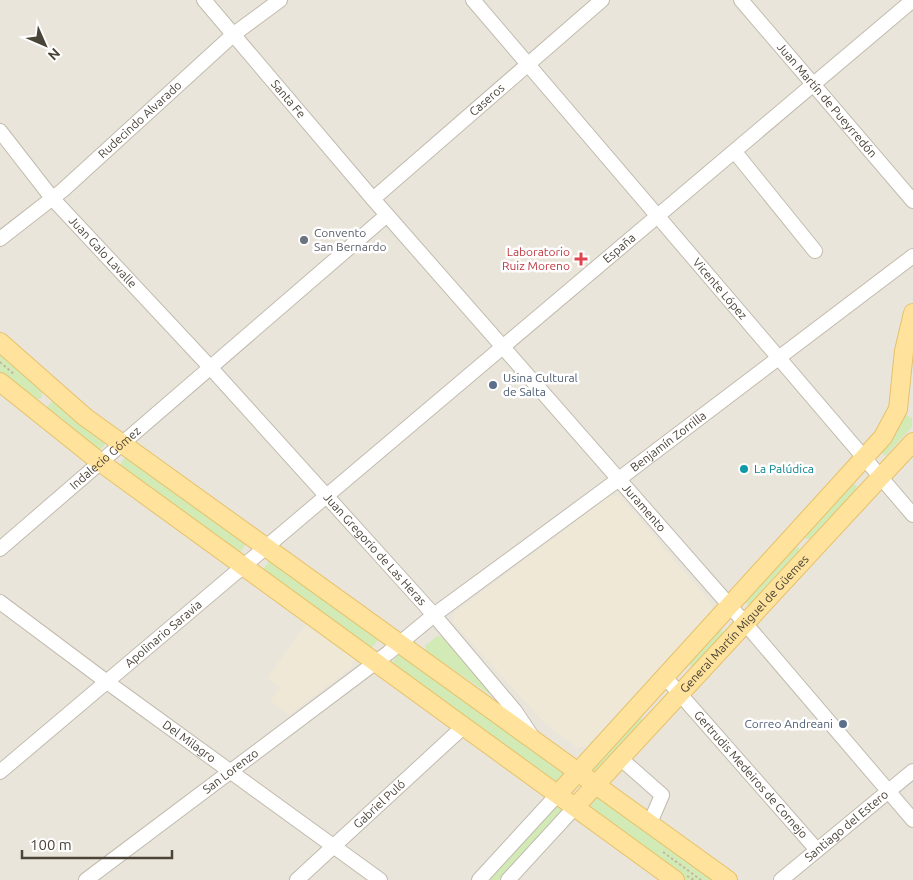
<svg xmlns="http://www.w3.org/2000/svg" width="913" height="880" font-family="Ubuntu,sans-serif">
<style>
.residential{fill:#eae5da}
.education{fill:#efe8d6}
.green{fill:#d2eab5}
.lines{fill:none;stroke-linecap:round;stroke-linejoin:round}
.minor-casing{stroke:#c2bbae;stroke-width:16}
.major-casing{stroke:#e6c16a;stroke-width:20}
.path{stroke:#c4b79f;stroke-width:2;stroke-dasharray:2.5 2.5;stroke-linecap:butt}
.minor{stroke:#fff;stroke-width:14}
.major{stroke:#ffe39c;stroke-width:18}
.worship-dot{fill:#6b7280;stroke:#fff;stroke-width:2}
.health-dot{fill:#e0444e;stroke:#fff;stroke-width:2}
.service-dot{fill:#5c6f8a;stroke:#fff;stroke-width:2}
.culture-dot{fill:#0f9aa8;stroke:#fff;stroke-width:2}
.labels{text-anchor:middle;stroke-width:5;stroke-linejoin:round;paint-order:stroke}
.street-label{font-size:12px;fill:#4b4439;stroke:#fff}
.worship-label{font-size:12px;fill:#5b616d;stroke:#fff;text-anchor:start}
.health-label{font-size:12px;fill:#be3a42;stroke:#fff;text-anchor:end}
.service-label{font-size:12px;fill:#4e5e75;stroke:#fff;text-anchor:start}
.culture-label{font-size:12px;fill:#0d838f;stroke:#fff;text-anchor:start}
</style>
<rect width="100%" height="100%" fill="#f6f3ec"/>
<rect class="residential" x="0" y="0" width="913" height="880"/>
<g class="education">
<polygon points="611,495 620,497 711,603 712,610 587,746 577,748 546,724 453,622 454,613"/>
<polygon points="307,623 354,657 352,667 289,715 270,701 280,688 267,678"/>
</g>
<g class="green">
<path d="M0,353L42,388V398C26,403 12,383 0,373Z"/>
<polygon points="54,399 105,441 104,446 98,451 41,409 47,407"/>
<polygon points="904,414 912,418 912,427 885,456 882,453"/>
<polygon points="127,454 248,541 239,554 118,468"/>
<polygon points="853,483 857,486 856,490 812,539 806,539 804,537"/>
<polygon points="794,546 799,548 799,552 752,604 748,605 744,600"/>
<polygon points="271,558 379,639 369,651 262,571"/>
<polygon points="720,628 724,634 692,668 688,662"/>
<polygon points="437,636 444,638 490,692 489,694 426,651 425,646"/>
<polygon points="399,654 565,770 565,775 556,784 394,667 393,661"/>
<polygon points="640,717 643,720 595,776 588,770"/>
<polygon points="602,795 719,880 685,880 589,810 589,805 595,797"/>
<polygon points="555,806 562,808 562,811 499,880 487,880"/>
</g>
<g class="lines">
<g class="minor-casing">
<g id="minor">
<path id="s1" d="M204,0L373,199L744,622L913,820"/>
<path id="s2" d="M473,0L913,515"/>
<path id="s3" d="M741,0L913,201"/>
<path id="s4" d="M0,131L52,198L210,367L434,615L515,711L531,735"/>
<polyline points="735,152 815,251"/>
<path id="s5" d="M373,199L602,0"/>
<path id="s6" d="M0,239L63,190L234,34L280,0"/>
<path id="s7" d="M0,549L387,215"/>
<path id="s8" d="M0,602L107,682L380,880"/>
<path id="s9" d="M665,677L817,850"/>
<polyline points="620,758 662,795 650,823"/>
<path id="s10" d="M0,772L913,0"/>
<path id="s11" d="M86,880L388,653L434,615L619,479L913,256"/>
<path id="s12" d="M297,880L462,728"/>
<polyline points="479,880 558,794"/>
<polyline points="508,880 576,806"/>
<path id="s13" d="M781,880L913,771"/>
</g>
</g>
<g class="major-casing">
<g id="major">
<polyline points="0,342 85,417 728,880"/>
<polyline points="0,382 100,462 675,880"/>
<polyline points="558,794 883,437 898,409 904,351 913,313"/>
<path id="s14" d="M576,806L913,442"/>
</g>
</g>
<g class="path">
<polyline points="0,362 15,375"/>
<polyline points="663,852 701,880"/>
<polyline points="687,876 694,880"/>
</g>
<use href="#minor" class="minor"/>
<use href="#major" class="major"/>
</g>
<circle class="worship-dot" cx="304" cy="240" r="5"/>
<path class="health-dot" d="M578.5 251.5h5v5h5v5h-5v5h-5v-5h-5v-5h5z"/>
<g class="service-dot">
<circle cx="493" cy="385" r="5"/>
<circle cx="843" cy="724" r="5"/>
</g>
<circle class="culture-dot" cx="744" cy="469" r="5"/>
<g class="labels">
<g class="street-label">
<text dy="4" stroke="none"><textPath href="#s1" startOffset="130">Santa Fe</textPath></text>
<text dy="4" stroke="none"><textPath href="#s5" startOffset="151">Caseros</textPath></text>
<text dy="4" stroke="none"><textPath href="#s3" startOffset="132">Juan Martín de Pueyrredón</textPath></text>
<text dy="4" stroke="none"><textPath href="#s6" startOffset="184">Rudecindo Alvarado</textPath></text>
<text dy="4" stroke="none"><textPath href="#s10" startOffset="811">España</textPath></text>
<text dy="4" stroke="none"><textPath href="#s4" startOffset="159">Juan Galo Lavalle</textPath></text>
<text dy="4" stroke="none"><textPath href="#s2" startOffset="380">Vicente López</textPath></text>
<text dy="4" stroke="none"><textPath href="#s11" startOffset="729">Benjamín Zorrilla</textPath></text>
<text dy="4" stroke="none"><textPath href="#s7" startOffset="139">Indalecio Gómez</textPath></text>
<text dy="4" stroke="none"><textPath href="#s1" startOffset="672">Juramento</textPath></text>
<text dy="4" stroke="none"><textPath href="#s4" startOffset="562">Juan Gregorio de Las Heras</textPath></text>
<text dy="4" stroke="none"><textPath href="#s14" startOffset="248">General Martín Miguel de Güemes</textPath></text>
<text dy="4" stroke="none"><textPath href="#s10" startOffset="214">Apolinario Saravia</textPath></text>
<text dy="4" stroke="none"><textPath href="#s8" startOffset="235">Del Milagro</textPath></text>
<text dy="4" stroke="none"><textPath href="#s11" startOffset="181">San Lorenzo</textPath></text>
<text dy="4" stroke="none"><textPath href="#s9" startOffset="130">Gertrudis Medeiros de Cornejo</textPath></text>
<text dy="4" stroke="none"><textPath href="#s12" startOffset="112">Gabriel Puló</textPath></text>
<text dy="4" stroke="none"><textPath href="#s13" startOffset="85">Santiago del Estero</textPath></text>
</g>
<g class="worship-label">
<text x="314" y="237">Convento<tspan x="314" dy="14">San Bernardo</tspan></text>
</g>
<g class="health-label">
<text x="570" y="256">Laboratorio<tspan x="570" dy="14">Ruiz Moreno</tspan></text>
</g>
<g class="service-label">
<text x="503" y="382">Usina Cultural<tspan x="503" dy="14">de Salta</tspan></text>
<text x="833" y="728" text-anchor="end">Correo Andreani</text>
</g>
<g class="culture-label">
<text x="754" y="473">La Palúdica</text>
</g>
</g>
<g transform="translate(45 45) rotate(135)" stroke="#ffffff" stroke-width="4" paint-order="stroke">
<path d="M0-4L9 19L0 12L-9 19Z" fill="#4b4439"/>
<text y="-8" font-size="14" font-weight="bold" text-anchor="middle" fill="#4b4439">N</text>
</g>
<path d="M22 850v8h150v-8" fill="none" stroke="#4b4439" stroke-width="2.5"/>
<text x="30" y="850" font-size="15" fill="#4b4439" stroke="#ffffff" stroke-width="4" paint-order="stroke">100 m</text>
</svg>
